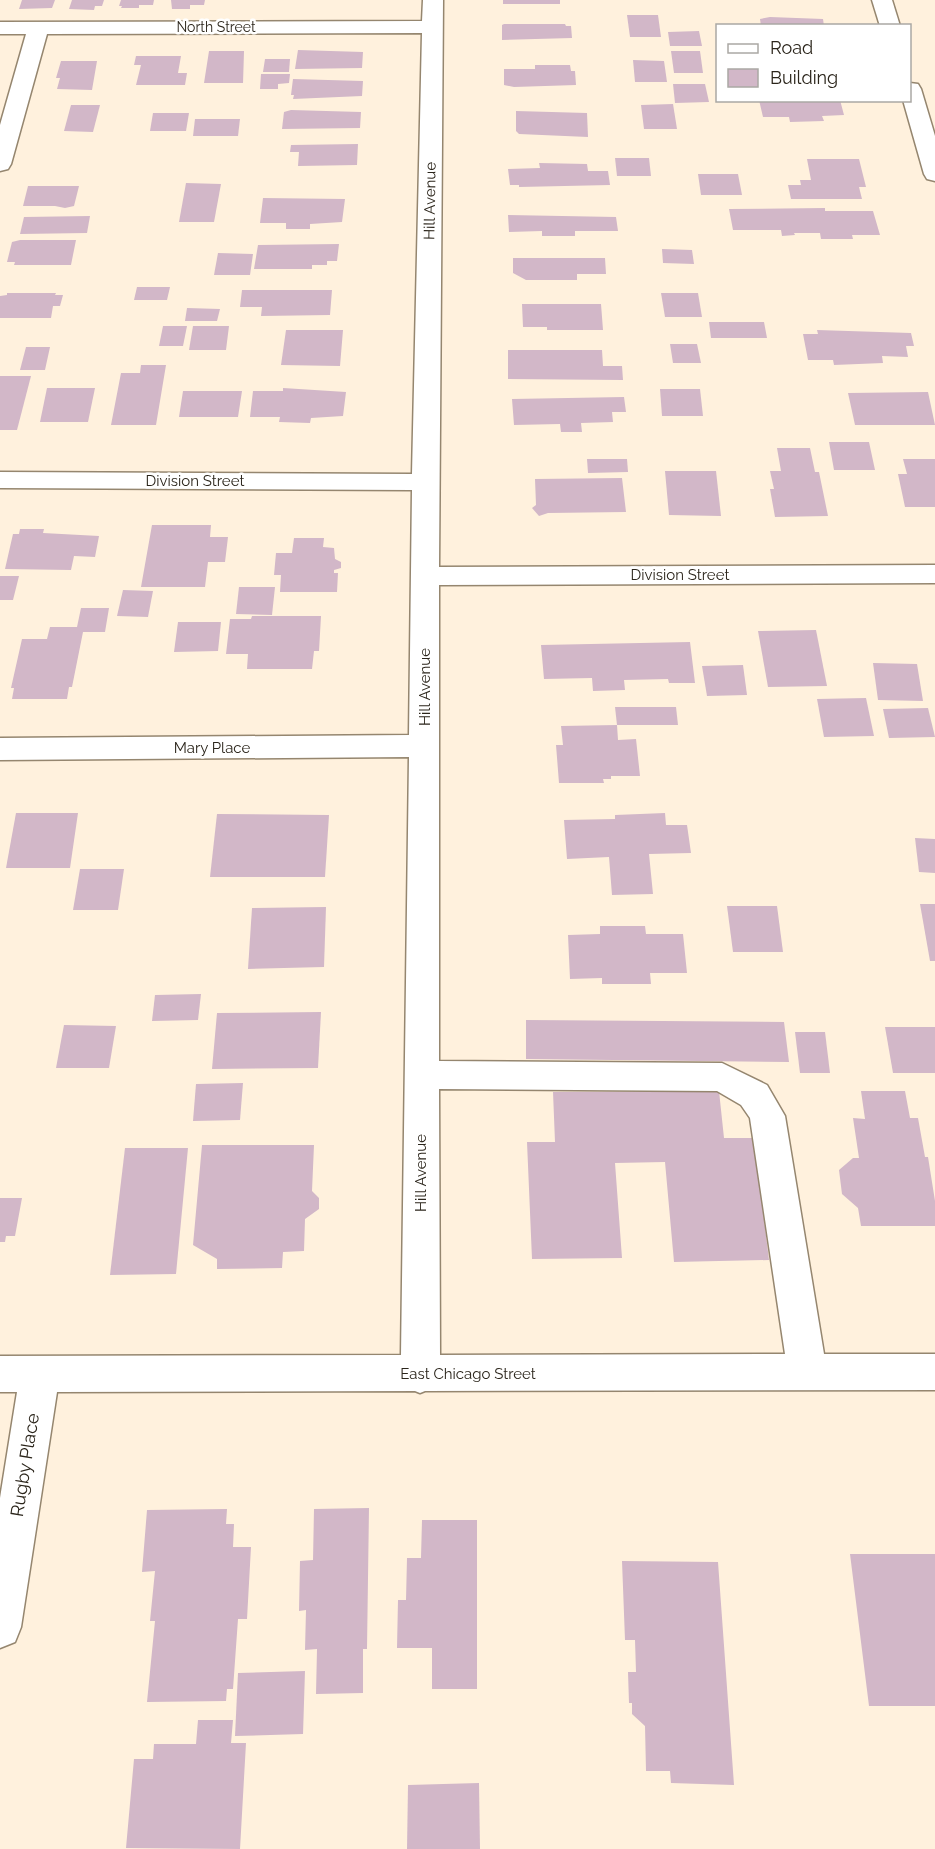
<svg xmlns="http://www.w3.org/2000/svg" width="935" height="1849" font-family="Raleway,sans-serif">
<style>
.building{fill:#d2b7c8}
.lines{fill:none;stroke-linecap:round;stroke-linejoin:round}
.minor-casing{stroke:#95866f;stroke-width:3}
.minor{fill:#fff;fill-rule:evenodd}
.labels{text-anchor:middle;stroke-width:5;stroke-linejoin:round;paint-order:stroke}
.far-street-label{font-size:14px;fill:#2b251b;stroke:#fff}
.street-label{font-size:15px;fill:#2b251b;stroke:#fff}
.near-street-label{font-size:18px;fill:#2b251b;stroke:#fff}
</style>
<rect width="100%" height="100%" fill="#fff1dd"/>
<g class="building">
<polygon points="22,0 55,0 52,8 19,9"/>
<polygon points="72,0 104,0 102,6 95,6 94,10 69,9"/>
<polygon points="121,0 154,0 153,5 139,5 139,8 121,8 122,6 119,6"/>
<polygon points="171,0 205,0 204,5 190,5 190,9 172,9"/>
<rect x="503" y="0" width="57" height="4"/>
<polygon points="627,15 658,15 661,37 630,37"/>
<polygon points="770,17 823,19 824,26 761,26 760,19"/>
<polygon points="504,24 565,24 566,26 571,26 572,38 502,40 502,25"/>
<polygon points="699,31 702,46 670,46 668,32"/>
<polygon points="298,50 363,52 362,68 295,69"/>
<polygon points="209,51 244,51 243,83 204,83"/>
<polygon points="671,51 700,51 703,73 674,73"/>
<polygon points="136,56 181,56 178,73 187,73 185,85 136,85 141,65 134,65"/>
<polygon points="265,59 290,59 289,72 263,72"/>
<polygon points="633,60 664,61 667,82 635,82"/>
<polygon points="61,61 97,61 92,90 57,89 60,78 56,78"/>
<polygon points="535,65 570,65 571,71 575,71 576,85 514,87 504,85 504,69 535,69"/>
<polygon points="261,74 290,74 289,83 278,84 278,89 260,89"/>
<polygon points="293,79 363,81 362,96 293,99 294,95 291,95"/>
<polygon points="673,84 705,84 709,102 675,103"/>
<polygon points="759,100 840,100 844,115 822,116 824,121 790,122 789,117 763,117"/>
<polygon points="673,104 677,129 644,129 641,105"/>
<polygon points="71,105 100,105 93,132 64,131"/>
<polygon points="291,110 361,112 360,128 282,129 284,112"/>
<polygon points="516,111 587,113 588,137 519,134 516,131"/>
<polygon points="153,113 189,113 186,131 150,131"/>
<polygon points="195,119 240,119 238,136 193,136"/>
<polygon points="358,144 357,165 298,166 299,152 290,152 291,145"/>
<polygon points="615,158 649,158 651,176 617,176"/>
<polygon points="807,159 859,159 866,187 859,187 862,199 791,199 788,185 801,185 800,180 811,180"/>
<polygon points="539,163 587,164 588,171 608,171 610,185 519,187 519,185 510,185 508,169 540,168"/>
<polygon points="698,174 738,174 742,195 701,195"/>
<polygon points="186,183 221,184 214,222 179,222"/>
<polygon points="28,186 79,186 74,206 65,208 55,206 23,206"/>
<polygon points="263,198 345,199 342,222 310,224 310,229 286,229 286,223 260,223"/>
<polygon points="825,208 825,211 873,211 880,235 852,235 853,239 821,239 820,233 794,233 795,235 782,236 781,230 733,230 729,209"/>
<polygon points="508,215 616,217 618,231 575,231 575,236 542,236 542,231 509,232"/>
<polygon points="90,216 87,233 20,234 24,217"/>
<polygon points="20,240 76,240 71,265 14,265 15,262 7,262 12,242"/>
<polygon points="339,244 337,261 327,261 327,265 312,265 312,269 254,269 258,245"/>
<polygon points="662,249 692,250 694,264 663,263"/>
<polygon points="218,253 253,254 250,275 214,275"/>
<polygon points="513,258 605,258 606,274 577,274 577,280 526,280 513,273"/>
<polygon points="137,287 170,287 167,300 134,300"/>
<polygon points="242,290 332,290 330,315 261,316 262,307 240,307"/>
<polygon points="7,293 56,293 55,295 63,295 60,306 53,306 51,318 0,318 0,296 7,295"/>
<polygon points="661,293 698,293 702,317 665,317"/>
<polygon points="522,304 601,304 603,330 547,330 547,327 523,327"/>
<polygon points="187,308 220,309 217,321 185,321"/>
<polygon points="709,322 764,322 767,338 711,338"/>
<polygon points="163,326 187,326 183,346 159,346"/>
<polygon points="193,326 229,326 226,350 189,350"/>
<polygon points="286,330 343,330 340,366 281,365"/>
<polygon points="817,330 911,333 914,346 906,346 908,357 882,356 883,363 834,365 833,360 808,360 803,334 818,334"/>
<polygon points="670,344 697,344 701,363 673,363"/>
<polygon points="26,347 50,347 45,370 20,370"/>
<polygon points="508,350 602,350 603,366 622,366 623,380 508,379"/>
<polygon points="141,365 166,365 156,425 111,425 121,373 140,373"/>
<polygon points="0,376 31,376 17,430 0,430"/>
<polygon points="47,388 95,388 88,422 40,422"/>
<polygon points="283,388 346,392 343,416 311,418 310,423 279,422 280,417 250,417 253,391 283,391"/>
<polygon points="660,389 700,389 703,416 662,416"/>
<polygon points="183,391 242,391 238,417 179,417"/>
<polygon points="928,392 935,425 855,425 848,393"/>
<polygon points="624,397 626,412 612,412 613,422 581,423 582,432 561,432 560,424 514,425 512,399"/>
<polygon points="829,442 869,442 875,470 834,470"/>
<polygon points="777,448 810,448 815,472 819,472 828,516 775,517 770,489 774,489 770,471 781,471"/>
<polygon points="587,459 627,459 628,472 588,473"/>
<polygon points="903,459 935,459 935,507 905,507 898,474 907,474"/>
<polygon points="665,471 716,471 721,516 669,515"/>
<polygon points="622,478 626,512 548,513 539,516 532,508 536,505 535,479"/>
<polygon points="152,525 211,525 210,537 228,537 225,562 208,562 205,587 141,587"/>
<polygon points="20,529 44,529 43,533 99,536 95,557 74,556 71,570 5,569 13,534 19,534"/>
<polygon points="294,538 324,538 323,547 334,548 335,559 341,562 341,568 334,570 334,573 338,573 337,592 280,592 281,575 274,575 276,553 292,553"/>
<polygon points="0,576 19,576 13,600 0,600"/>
<polygon points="239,587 275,587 272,615 236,614"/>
<polygon points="123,590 153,591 148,617 117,616"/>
<polygon points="81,608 109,608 105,632 83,632 72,687 69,687 67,699 12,699 14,688 11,688 22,639 47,639 50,627 77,627"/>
<polygon points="252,616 321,616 319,651 314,651 312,669 247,669 248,654 226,654 230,619 251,619"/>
<polygon points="178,622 221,622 218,651 174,652"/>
<polygon points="816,630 827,686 768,687 758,631"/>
<polygon points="690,642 695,683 669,683 668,679 624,680 625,690 593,691 592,678 544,679 541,645"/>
<polygon points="873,663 917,664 923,701 878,700"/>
<polygon points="743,665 747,695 707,696 702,666"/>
<polygon points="866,698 874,736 824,737 817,699"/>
<polygon points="615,707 676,707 678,725 617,725"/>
<polygon points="928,708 935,737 889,738 883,709"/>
<polygon points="617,725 618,740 636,739 640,776 611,776 611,779 603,779 604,783 559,783 556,745 563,745 561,726"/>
<polygon points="16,813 78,813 70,868 6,868"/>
<polygon points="665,813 666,825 687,825 691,853 649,854 653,894 612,895 609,857 567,859 564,820 615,819 615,815"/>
<polygon points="217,814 329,815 325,877 210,877"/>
<polygon points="915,838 935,839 935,873 919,872"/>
<polygon points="80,869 124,869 118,910 73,910"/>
<polygon points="920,904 935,904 935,961 930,961"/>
<polygon points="727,906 777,906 783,952 733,952"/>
<polygon points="326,907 324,967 248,969 252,908"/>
<polygon points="600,926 645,926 646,934 683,934 687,973 650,973 651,984 602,984 602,978 570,979 568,935 600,934"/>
<polygon points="201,994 198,1020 152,1021 155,995"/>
<polygon points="321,1012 318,1068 212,1069 217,1013"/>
<polygon points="526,1020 784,1022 789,1062 526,1059"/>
<polygon points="64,1025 116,1026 109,1068 56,1068"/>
<polygon points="885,1027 935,1027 935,1073 893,1073"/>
<polygon points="795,1032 825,1032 830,1073 800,1073"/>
<polygon points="243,1083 240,1120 193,1121 196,1084"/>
<polygon points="719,1091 724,1138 754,1138 769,1260 674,1262 665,1162 615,1163 622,1258 532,1259 527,1142 555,1142 553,1092"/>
<polygon points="861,1091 905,1091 910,1118 918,1118 925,1157 928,1157 935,1201 935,1226 861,1226 858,1208 842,1194 839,1170 853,1158 859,1158 853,1118 865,1119"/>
<polygon points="202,1145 314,1145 312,1191 319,1198 319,1209 305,1219 304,1251 283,1252 282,1268 217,1269 217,1259 193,1245"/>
<polygon points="125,1148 188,1148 176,1274 110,1275"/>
<polygon points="0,1198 22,1198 15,1236 6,1236 5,1242 0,1242"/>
<polygon points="369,1508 367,1649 363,1649 363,1693 316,1694 317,1649 305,1650 306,1610 299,1611 300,1561 313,1560 314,1509"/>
<polygon points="227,1509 226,1524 234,1524 233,1547 251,1547 247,1619 238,1619 233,1689 227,1689 226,1701 147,1702 155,1621 150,1621 155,1571 142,1572 147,1510"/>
<polygon points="422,1520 477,1520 477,1689 432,1689 432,1648 397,1648 398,1600 406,1600 407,1558 421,1558"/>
<polygon points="850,1554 935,1554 935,1706 869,1706"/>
<polygon points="622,1561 718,1562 734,1785 671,1783 670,1771 646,1771 645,1726 632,1714 632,1703 629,1703 628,1672 636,1672 635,1640 625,1640"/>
<polygon points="305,1671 303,1734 235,1736 238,1673"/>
<polygon points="198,1720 233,1720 231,1743 246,1743 240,1849 126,1848 134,1759 153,1759 154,1744 196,1744"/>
<polygon points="479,1783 480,1849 407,1849 408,1785"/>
</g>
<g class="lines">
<g class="minor-casing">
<g id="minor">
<path d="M423,0H443L439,567L935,565V583L439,585V1061L722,1063L767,1085L785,1116L824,1354H935V1390L425,1391L420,1393L415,1391L57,1392L21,1627L15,1642L0,1648V1498L17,1392H0V1356L401,1355L409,757L0,760V738L409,735L412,490L0,488V472L412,474L422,33L47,34L11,164L8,169L0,171V125L26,34H0V22L422,21ZM439,1089L717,1091L741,1105L750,1118L785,1354L440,1355Z"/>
<polygon points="872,0 892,0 900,26 880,26"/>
<polygon points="910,83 918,84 921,89 935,136 935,181 927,179 924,174 903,100 910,100"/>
</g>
</g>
<use href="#minor" class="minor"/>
</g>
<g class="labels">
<g class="far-street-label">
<text x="216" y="32">North Street</text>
</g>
<g class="street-label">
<text transform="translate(430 201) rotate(-89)" y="5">Hill Avenue</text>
<text x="195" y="486">Division Street</text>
<text x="680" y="580">Division Street</text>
<text transform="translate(425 687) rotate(-90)" y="5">Hill Avenue</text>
<text x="212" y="753">Mary Place</text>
<text transform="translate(421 1173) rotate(-90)" y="5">Hill Avenue</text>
<text x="468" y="1379">East Chicago Street</text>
</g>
<g class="near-street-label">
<text transform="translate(25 1465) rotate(-81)" y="6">Rugby Place</text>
</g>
</g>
<rect x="716" y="24" width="195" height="78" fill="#ffffff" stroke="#aaa8a4" stroke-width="1.5"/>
<rect x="728" y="44" width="30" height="9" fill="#ffffff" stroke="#aaa8a4" stroke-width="1.5"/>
<text x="770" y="54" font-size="18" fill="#2b251b">Road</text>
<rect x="728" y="69" width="30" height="18" fill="#d2b7c8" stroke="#aaa8a4" stroke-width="1.5"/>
<text x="770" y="84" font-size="18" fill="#2b251b">Building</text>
</svg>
